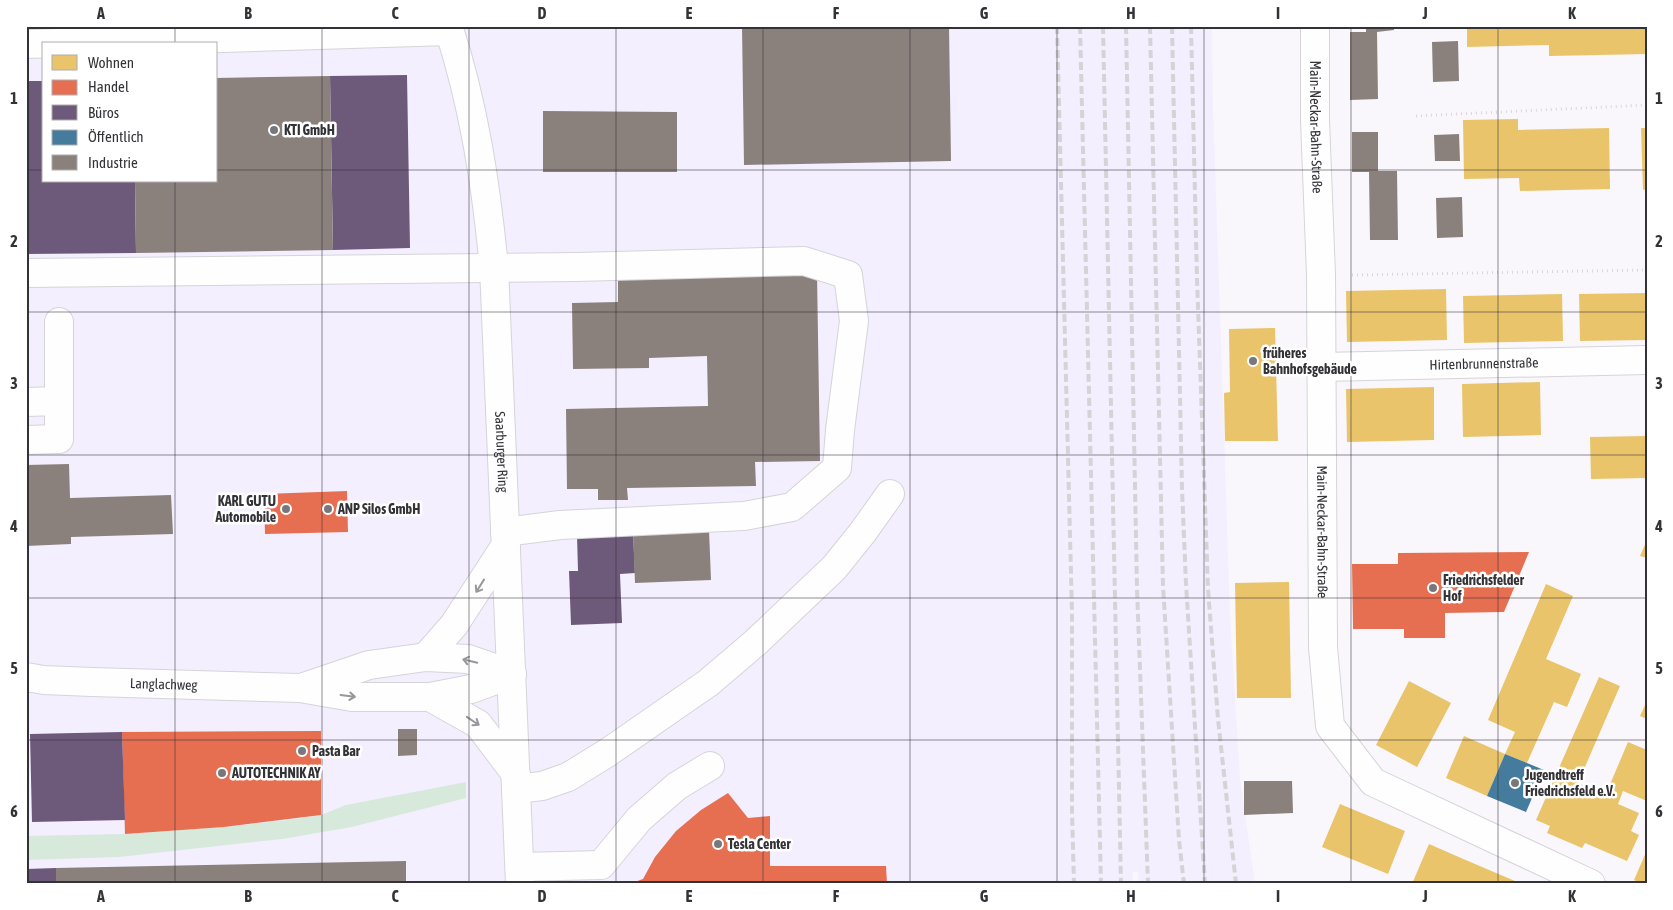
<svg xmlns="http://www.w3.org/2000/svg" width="1673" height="910" font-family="'Asap Condensed',sans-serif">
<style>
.built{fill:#f4effe;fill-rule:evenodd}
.green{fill:#d7e9da}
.homes{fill:#e9c46a}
.shops{fill:#e76f51}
.offices{fill:#6d597a}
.public{fill:#457b9d}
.industry{fill:#8a817c}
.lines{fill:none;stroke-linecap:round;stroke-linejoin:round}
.minor-casing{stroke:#d5d4d8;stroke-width:30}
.path{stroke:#d8d8da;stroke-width:3;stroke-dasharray:1 4;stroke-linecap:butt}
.minor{stroke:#fefeff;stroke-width:28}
.rail{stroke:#d4d3d5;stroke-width:4;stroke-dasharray:8 4;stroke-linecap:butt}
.oneway{stroke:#98989b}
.grid{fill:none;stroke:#333237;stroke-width:1;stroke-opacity:0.55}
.poi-dot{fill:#78777c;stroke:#fff;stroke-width:2}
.labels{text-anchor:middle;stroke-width:5;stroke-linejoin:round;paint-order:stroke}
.street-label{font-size:14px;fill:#333237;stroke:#fff}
.poi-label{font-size:14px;font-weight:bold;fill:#333237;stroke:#fff;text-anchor:start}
.neatline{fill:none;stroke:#333237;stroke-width:2}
.grid-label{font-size:16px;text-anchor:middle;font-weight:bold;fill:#333237}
</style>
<rect width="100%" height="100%" fill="#f9f7fc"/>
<path class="built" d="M26,26H1212L1213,103L1230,614L1240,778L1255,884H1139L1138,872H1133L1132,884H26ZM44,44H216V181H44Z"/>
<polygon class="green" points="466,782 466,798 352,827 282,839 119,857 26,860 26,836 125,834 224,827 288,820 321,815 346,805"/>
<g class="homes">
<polygon points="1467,26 1647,26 1647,54 1549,56 1549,45 1467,47"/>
<polygon points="1518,119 1518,130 1609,128 1610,189 1520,191 1519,178 1464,179 1463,120"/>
<polygon points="1641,128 1647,128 1647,189 1643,190"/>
<polygon points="1446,289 1447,340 1347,342 1346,291"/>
<polygon points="1647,293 1647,340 1580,341 1579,294"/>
<polygon points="1562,294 1563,341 1464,343 1463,296"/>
<polygon points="1275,328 1278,441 1225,441 1224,393 1230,392 1229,329"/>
<polygon points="26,339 28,339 29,359 26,359"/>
<polygon points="1540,382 1541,435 1463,437 1462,384"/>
<polygon points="1434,387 1434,440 1347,442 1346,389"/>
<polygon points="1646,436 1647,478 1591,479 1590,437"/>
<polygon points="1647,540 1647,558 1640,556"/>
<polygon points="1289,582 1291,698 1237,698 1235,583"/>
<polygon points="1546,584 1573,596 1546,659 1581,674 1567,707 1554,702 1527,763 1505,754 1515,732 1488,720"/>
<polygon points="1599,677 1620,686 1578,783 1605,796 1628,742 1647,750 1647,801 1623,791 1618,804 1639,813 1631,831 1639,835 1627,861 1585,843 1582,848 1547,833 1550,826 1536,820"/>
<polygon points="1409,681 1451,703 1417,767 1376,745"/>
<polygon points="1647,701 1647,719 1640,716"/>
<polygon points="1464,736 1505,754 1487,796 1446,778"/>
<polygon points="1340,804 1405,831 1388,874 1322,847"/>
<polygon points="1429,844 1461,858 1522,884 1412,884"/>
<polygon points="1647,850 1647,884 1642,884 1634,880"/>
</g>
<g class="shops">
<polygon points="347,491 348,532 265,534 264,494"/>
<polygon points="1529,552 1504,612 1445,613 1445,638 1404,638 1404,629 1353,629 1352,564 1398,564 1398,553"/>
<polygon points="321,731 321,815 224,827 125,834 122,732"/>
<polygon points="728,793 748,818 770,816 770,866 886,866 887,884 629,884 643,879 655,857 676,831 701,810"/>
</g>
<g class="offices">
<polygon points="407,75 410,248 333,250 330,76"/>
<polygon points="26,81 44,81 44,181 135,181 136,253 26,254"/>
<polygon points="633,533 635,573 620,574 622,623 571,625 569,571 578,571 577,535"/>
<polygon points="122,732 125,820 32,822 30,734"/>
<polygon points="56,868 56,884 26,884 26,869"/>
</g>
<polygon class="public" points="1505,754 1544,770 1526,812 1487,796"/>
<g class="industry">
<polygon points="742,26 949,26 951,161 744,165"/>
<polygon points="1366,26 1394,26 1394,30 1377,32 1378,99 1350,100 1350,32 1366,32"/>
<polygon points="1458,41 1459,81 1433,82 1432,42"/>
<polygon points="330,76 333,250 136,253 135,181 216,181 216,78"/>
<polygon points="543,111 677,112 677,172 543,172"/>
<polygon points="1352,132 1378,132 1378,171 1397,171 1398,240 1370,240 1369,172 1352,172"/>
<polygon points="1459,134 1460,161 1435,161 1434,135"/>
<polygon points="1462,197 1463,237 1437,238 1436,198"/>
<polygon points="618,273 817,273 820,461 755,462 756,486 627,488 628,500 598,500 598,489 567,489 566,409 708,406 707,356 649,358 649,368 573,369 572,303 618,302"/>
<polygon points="69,464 70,498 171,495 173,534 71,537 71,544 26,546 26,465"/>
<polygon points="709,530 711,580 635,583 633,533"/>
<polygon points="398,729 417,729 417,755 398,756"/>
<polygon points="1244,781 1292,781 1293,813 1244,815"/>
<polygon points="406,861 406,884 56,884 56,868"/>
</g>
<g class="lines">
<g class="minor-casing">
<g id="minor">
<path id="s1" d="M448,26C474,105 486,185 494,267L520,884"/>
<path id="s2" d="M1315,26V120L1321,275L1323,647L1330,726L1373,782L1591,884"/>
<polyline points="26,44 449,31"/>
<polyline points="26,273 577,267 804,261 848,275 854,321 840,430 837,468 792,507 744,516 560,525 505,532"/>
<path id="s3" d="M1322,367L1647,360"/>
<polyline points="26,402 59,401"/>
<polyline points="26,440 59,439 59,322"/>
<polyline points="426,657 454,625 506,545"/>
<path id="s4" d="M26,677L44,680L92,682L300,688L352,697H430L471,689L512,674"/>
<polyline points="304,687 369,665 426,657 468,659 512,674"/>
<polyline points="430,697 478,724 516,774"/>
<polyline points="516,789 542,786 568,777 607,753 708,683 755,643 834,568 863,532 890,494"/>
<polyline points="520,867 601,865 639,819 677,786 710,766"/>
</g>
</g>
<g class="path">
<polyline points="1416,116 1647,105"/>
<polyline points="1352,275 1647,270"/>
</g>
<use href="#minor" class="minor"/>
<g class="rail">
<polyline points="1057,26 1072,614 1072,811 1074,884"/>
<polyline points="1080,26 1101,884"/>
<polyline points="1103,26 1121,884"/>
<polyline points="1126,26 1137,589 1148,884"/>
<polyline points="1150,26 1163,586 1179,840 1184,884"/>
<polyline points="1172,26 1182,489 1186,584 1205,884"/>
<polyline points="1191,26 1197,279 1208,589 1218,719 1236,884"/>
</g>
</g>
<defs><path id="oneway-shaft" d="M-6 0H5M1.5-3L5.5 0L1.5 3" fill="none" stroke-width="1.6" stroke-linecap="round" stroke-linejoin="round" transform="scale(1.25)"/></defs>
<g class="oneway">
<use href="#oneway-shaft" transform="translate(480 586) rotate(122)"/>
<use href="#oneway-shaft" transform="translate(470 661) rotate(-167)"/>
<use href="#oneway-shaft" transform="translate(348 696) rotate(7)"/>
<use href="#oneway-shaft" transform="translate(473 721) rotate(34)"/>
</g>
<path class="grid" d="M175,26V44M322,26V884M469,26V884M616,26V884M763,26V884M910,26V884M1057,26V884M1204,26V884M1351,26V884M1498,26V884M26,170H44M216,170H1647M175,181V884M26,312H1647M26,455H1647M26,598H1647M26,740H1647"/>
<g class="poi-dot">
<circle cx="274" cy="130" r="5"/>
<circle cx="1253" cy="361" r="5"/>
<circle cx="286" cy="509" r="5"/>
<circle cx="328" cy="509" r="5"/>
<circle cx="1433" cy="588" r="5"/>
<circle cx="302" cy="751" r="5"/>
<circle cx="222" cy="773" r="5"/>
<circle cx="1515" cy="783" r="5"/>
<circle cx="718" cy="844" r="5"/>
</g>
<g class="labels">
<g class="street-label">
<text dy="5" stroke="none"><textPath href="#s2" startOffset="101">Main-Neckar-Bahn-Straße</textPath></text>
<text dy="5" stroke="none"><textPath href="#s3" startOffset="162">Hirtenbrunnenstraße</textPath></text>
<text dy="5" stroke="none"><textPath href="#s1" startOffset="431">Saarburger Ring</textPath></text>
<text dy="5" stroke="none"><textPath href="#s2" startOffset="506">Main-Neckar-Bahn-Straße</textPath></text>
<text dy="5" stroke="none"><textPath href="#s4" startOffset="138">Langlachweg</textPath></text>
</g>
<g class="poi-label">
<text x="284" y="135">KTI GmbH</text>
<text x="1263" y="358">früheres<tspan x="1263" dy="16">Bahnhofsgebäude</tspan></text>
<text x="276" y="506" text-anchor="end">KARL GUTU<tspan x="276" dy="16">Automobile</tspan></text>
<text x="338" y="514">ANP Silos GmbH</text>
<text x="1443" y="585">Friedrichsfelder<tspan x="1443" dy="16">Hof</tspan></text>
<text x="312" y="756">Pasta Bar</text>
<text x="232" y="778">AUTOTECHNIK AY</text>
<text x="1525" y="780">Jugendtreff<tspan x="1525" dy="16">Friedrichsfeld e.V.</tspan></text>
<text x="728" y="849">Tesla Center</text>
</g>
</g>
<rect width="1673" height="910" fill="none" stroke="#ffffff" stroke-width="55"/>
<rect x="42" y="42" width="175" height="140" fill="#ffffff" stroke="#adadaf"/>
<rect x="52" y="55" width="25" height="15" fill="#e9c46a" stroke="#adadaf"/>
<text x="88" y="68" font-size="15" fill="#333237">Wohnen</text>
<rect x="52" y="80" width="25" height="15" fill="#e76f51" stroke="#adadaf"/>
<text x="88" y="92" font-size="15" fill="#333237">Handel</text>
<rect x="52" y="105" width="25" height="15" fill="#6d597a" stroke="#adadaf"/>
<text x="88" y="118" font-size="15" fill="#333237">Büros</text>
<rect x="52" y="130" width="25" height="15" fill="#457b9d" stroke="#adadaf"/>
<text x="88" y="142" font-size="15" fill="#333237">Öffentlich</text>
<rect x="52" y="155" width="25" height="15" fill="#8a817c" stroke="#adadaf"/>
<text x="88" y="168" font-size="15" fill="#333237">Industrie</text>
<rect x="28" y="28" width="1618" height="854" class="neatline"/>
<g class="grid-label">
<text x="101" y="19">A</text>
<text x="248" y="19">B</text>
<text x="395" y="19">C</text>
<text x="542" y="19">D</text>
<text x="689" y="19">E</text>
<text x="836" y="19">F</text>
<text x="984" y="19">G</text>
<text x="1131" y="19">H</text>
<text x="1278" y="19">I</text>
<text x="1425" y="19">J</text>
<text x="1572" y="19">K</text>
<text x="14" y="104">1</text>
<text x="1659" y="104">1</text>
<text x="14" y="247">2</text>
<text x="1659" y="247">2</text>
<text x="14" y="389">3</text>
<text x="1659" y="389">3</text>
<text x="14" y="532">4</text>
<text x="1659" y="532">4</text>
<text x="14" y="674">5</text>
<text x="1659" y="674">5</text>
<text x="14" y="817">6</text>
<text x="1659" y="817">6</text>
<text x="101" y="902">A</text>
<text x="248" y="902">B</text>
<text x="395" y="902">C</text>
<text x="542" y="902">D</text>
<text x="689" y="902">E</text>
<text x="836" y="902">F</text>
<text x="984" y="902">G</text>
<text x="1131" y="902">H</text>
<text x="1278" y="902">I</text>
<text x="1425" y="902">J</text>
<text x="1572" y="902">K</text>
</g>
</svg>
